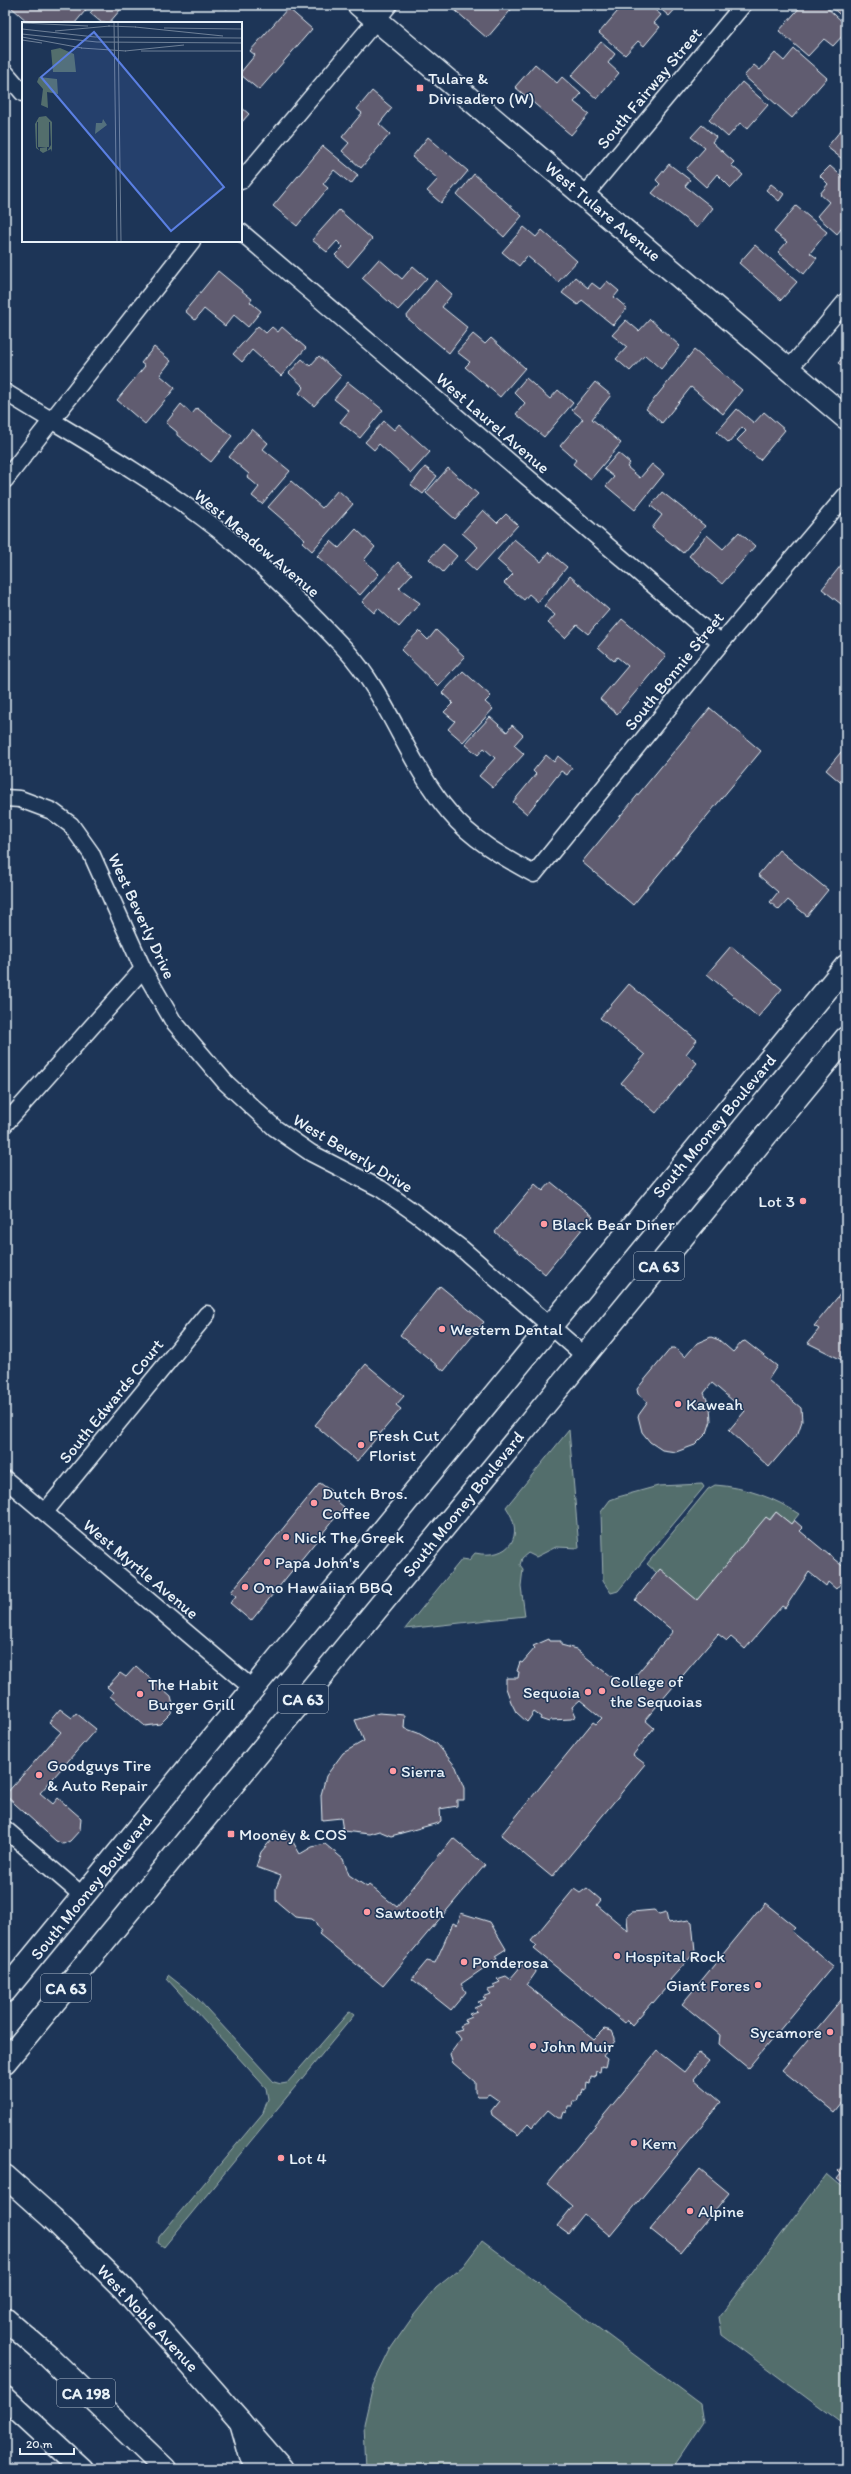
<svg xmlns="http://www.w3.org/2000/svg" width="851" height="2474" font-family="Itim,sans-serif">
<style>
.green{fill:#536e6c;stroke:#9eb0b2}
.building{fill:#615c6f;stroke:#e8f1f8}
.lines{fill:none;stroke-linecap:round;stroke-linejoin:round}
.street-casing{stroke:#e8f1f8;stroke-width:19}
.secondary-casing{stroke:#e8f1f8;stroke-width:25}
.primary-casing{stroke:#e8f1f8;stroke-width:25}
.highway-casing{stroke:#e8f1f8;stroke-width:25}
.street{stroke:#1d3557;stroke-width:16}
.secondary{stroke:#1d3557;stroke-width:22}
.primary{stroke:#1d3557;stroke-width:22}
.highway{stroke:#1d3557;stroke-width:22}
.poi-dot{fill:#ff9aa2;stroke:#1d3557;stroke-width:1.5}
.labels{text-anchor:middle;stroke-width:3;stroke-linejoin:round;paint-order:stroke}
.shield{fill:#1d3557;stroke:#abb9c8;stroke-width:1}
.shield-label{font-size:16px;font-weight:bold;fill:#e8f1f8}
.poi-label{font-size:17px;fill:#e8f1f8;stroke:#1d3557;text-anchor:start}
.street-label{font-size:17px;fill:#e8f1f8;stroke:#1d3557}
.inset-road{fill:none;stroke:#6e8097;stroke-width:1}
.view{fill:#5a7fe2;fill-opacity:0.15;stroke:#5a7fe2;stroke-width:2}
.inset-edge{fill:none;stroke:#e8f1f8;stroke-width:2}
</style>
<rect width="100%" height="100%" fill="#1d3557"/>
<filter id="ink" filterUnits="userSpaceOnUse"><feTurbulence type="fractalNoise" baseFrequency=".025" numOctaves="2"/><feDisplacementMap in="SourceGraphic" scale="8" xChannelSelector="R" yChannelSelector="G"/><feConvolveMatrix kernelMatrix="1 2 1 2 8 2 1 2 1" color-interpolation-filters="sRGB"/></filter>
<g filter="url(#ink)">
<g class="green">
<path d="M569,1430L579,1548L556,1547L536,1557L528,1553L522,1558L520,1565L523,1569L521,1586L525,1616L405,1629L462,1559L469,1560L475,1553C509,1560 526,1536 506,1507Z"/>
<polygon points="702,1484 704,1487 618,1591 611,1593 603,1581 601,1512 610,1500 618,1497 658,1486"/>
<path d="M715,1485C745,1487 775,1498 799,1514L791,1524L776,1512L697,1600L660,1570L657,1573L647,1564L708,1489Z"/>
<polygon points="168,1975 196,1997 274,2082 281,2084 287,2083 348,2013 350,2012 354,2015 164,2247 158,2243 159,2237 263,2113 268,2099 266,2088 167,1979"/>
<polygon points="827,2174 846,2190 846,2427 722,2335 719,2317"/>
<polygon points="482,2241 700,2404 703,2423 672,2469 366,2469 364,2424 373,2385 391,2348 414,2315 436,2288 463,2266"/>
</g>
<g class="building">
<polygon points="13,5 90,5 75,23 29,23 11,7"/>
<polygon points="97,5 116,5 121,9 109,23 102,23 90,13"/>
<polygon points="221,5 230,5 227,9"/>
<polygon points="449,5 515,5 487,38"/>
<polygon points="623,5 634,5 637,8 640,5 649,5 661,15 654,23 660,27 644,46 638,41 625,55 599,33"/>
<polygon points="656,5 679,5 669,16"/>
<polygon points="802,5 824,5 846,25 846,32 833,46 824,39 808,56 779,31"/>
<polygon points="829,5 846,5 846,20"/>
<polygon points="288,8 312,29 259,90 241,75 241,72 255,55 250,51"/>
<polygon points="601,42 615,54 608,63 619,73 597,99 571,76"/>
<polygon points="794,49 827,78 792,118 744,76 754,65 760,70 775,53 784,61"/>
<polygon points="535,64 557,83 562,77 581,94 574,102 589,114 571,135 515,87"/>
<polygon points="742,82 768,105 747,129 740,123 728,137 709,120"/>
<polygon points="372,91 392,108 379,124 390,134 361,168 342,151 349,143 342,137 362,113 357,109"/>
<polygon points="241,107 249,114 241,123"/>
<polygon points="846,124 846,162 827,147"/>
<polygon points="702,125 716,137 712,142 734,162 731,165 743,175 731,188 717,174 706,187 686,169 705,148 691,137"/>
<polygon points="428,137 468,171 441,203 427,191 438,179 412,157"/>
<polygon points="323,146 358,175 351,184 334,170 323,184 328,188 297,226 273,206"/>
<polygon points="669,164 690,180 685,186 713,208 697,228 652,193 660,184 656,180"/>
<polygon points="830,166 846,180 846,223 837,234 817,216 829,202 820,194 828,184 820,176"/>
<polygon points="474,174 522,216 504,237 457,195"/>
<polygon points="771,184 784,194 779,201 766,190"/>
<polygon points="796,206 827,232 810,253 817,258 804,274 778,252 787,242 774,232"/>
<polygon points="339,210 372,239 348,267 335,255 343,247 337,241 327,252 312,240"/>
<polygon points="524,227 536,237 542,230 577,261 558,282 527,256 519,266 502,252"/>
<polygon points="755,245 797,282 781,300 739,263"/>
<polygon points="379,259 402,279 413,266 427,278 398,310 362,278"/>
<polygon points="218,271 252,299 250,302 261,311 248,327 234,315 225,326 204,309 195,320 185,311"/>
<polygon points="575,277 588,288 592,283 600,289 607,281 619,291 614,297 627,308 613,325 582,300 578,305 562,293"/>
<polygon points="436,280 452,294 442,307 468,328 449,353 406,317"/>
<polygon points="650,319 680,346 661,369 645,355 630,371 616,359 627,347 612,335 626,320 639,331"/>
<polygon points="258,326 266,333 272,327 278,332 282,327 306,348 281,376 252,350 242,362 233,354"/>
<polygon points="473,334 485,344 491,338 525,368 500,397 465,367 470,362 457,352"/>
<polygon points="154,347 171,361 160,375 175,388 145,424 117,400 145,366 141,363"/>
<polygon points="694,350 742,390 723,414 691,387 662,423 646,409"/>
<polygon points="846,354 846,369 838,363"/>
<polygon points="319,356 341,376 314,406 299,393 304,387 289,373 302,359 310,366"/>
<polygon points="526,378 550,399 558,390 573,403 544,437 516,414 525,403 514,392"/>
<polygon points="348,382 383,410 360,438 340,422 349,411 334,399"/>
<polygon points="595,382 611,395 592,419 621,443 591,479 573,464 576,460 560,446 583,419 572,410"/>
<polygon points="181,404 192,414 197,408 232,436 211,462 177,435 177,432 166,423"/>
<polygon points="737,409 754,423 764,412 785,430 760,460 737,440 746,431 742,427 729,443 717,432"/>
<polygon points="384,421 394,430 399,424 430,452 411,473 379,444 374,450 365,442"/>
<polygon points="252,429 268,443 263,449 290,471 262,504 252,496 259,487 247,477 249,474 229,457"/>
<polygon points="618,453 630,463 627,467 640,478 652,464 664,474 635,510 606,486 614,477 604,469"/>
<polygon points="425,467 437,476 423,494 411,485"/>
<polygon points="448,468 478,494 455,519 426,493"/>
<polygon points="291,481 322,508 338,490 353,504 312,551 302,542 305,539 268,507"/>
<polygon points="662,492 705,526 683,553 652,528 662,515 651,506"/>
<polygon points="483,510 497,523 506,514 518,525 476,571 465,561 478,547 462,533"/>
<polygon points="356,529 375,547 364,560 379,574 360,595 317,556 331,541 339,548"/>
<polygon points="739,532 755,546 722,584 689,556 707,535 723,549"/>
<polygon points="514,539 541,562 549,552 567,567 538,602 529,594 524,600 504,583 513,574 497,560"/>
<polygon points="443,544 457,556 443,572 429,559"/>
<polygon points="846,559 846,608 822,589"/>
<polygon points="398,562 412,574 399,588 420,603 399,627 378,608 374,613 362,602"/>
<polygon points="570,576 609,610 588,634 577,625 565,638 548,623 555,615 544,606"/>
<polygon points="622,619 666,656 617,714 600,699 628,666 617,657 614,661 598,647"/>
<polygon points="436,630 465,657 438,686 401,650 419,631 428,640"/>
<polygon points="463,671 491,696 485,702 493,709 463,742 448,729 455,721 444,712 453,703 442,693"/>
<polygon points="710,708 761,751 633,905 582,862"/>
<polygon points="490,717 507,732 512,725 523,735 514,745 524,754 493,788 479,776 495,758 484,748 478,755 465,744"/>
<polygon points="846,746 846,787 826,770"/>
<polygon points="546,755 554,762 558,756 572,768 567,775 561,771 527,814 513,802 536,774 533,771"/>
<polygon points="779,850 828,890 807,916 788,900 779,910 770,902 778,892 758,875"/>
<polygon points="731,946 782,989 758,1017 707,974"/>
<polygon points="629,984 697,1040 686,1054 697,1063 656,1113 621,1083 645,1055 600,1018"/>
<polygon points="551,1182 593,1216 545,1274 495,1232 535,1184 543,1191"/>
<polygon points="440,1286 484,1322 444,1371 400,1335"/>
<polygon points="846,1287 846,1362 808,1343 819,1329 814,1326"/>
<polygon points="711,1337 719,1340 733,1352 742,1342 745,1341 777,1366 768,1380 801,1408 802,1421 798,1433 769,1467 729,1430 745,1411 712,1383 704,1393 710,1407 711,1421 707,1433 695,1445 676,1452 662,1450 650,1442 642,1432 638,1416 648,1402 638,1394 637,1389 671,1348 675,1348 685,1357 697,1343"/>
<polygon points="366,1364 404,1396 396,1405 401,1409 357,1461 315,1425"/>
<polygon points="320,1483 331,1491 328,1494 344,1507 251,1621 230,1603 236,1596 231,1592"/>
<polygon points="776,1512 791,1524 794,1520 803,1528 800,1531 846,1569 846,1577 836,1589 828,1582 826,1586 809,1572 785,1608 782,1606 745,1649 731,1637 727,1641 718,1634 645,1720 654,1728 633,1755 645,1764 552,1877 501,1835 593,1722 596,1724 602,1718 580,1700 572,1707 576,1716 571,1719 550,1720 549,1722 540,1719 541,1717 534,1712 527,1722 516,1712 511,1702 506,1688 506,1678 518,1678 519,1672 517,1671 520,1662 522,1663 535,1648 533,1646 549,1639 550,1641 561,1641 561,1645 576,1649 625,1688 673,1631 635,1600 660,1569 697,1600 766,1517 770,1520"/>
<polygon points="136,1666 171,1697 173,1705 171,1713 160,1724 145,1726 110,1696 113,1692 107,1687 120,1673 126,1677"/>
<polygon points="60,1709 72,1718 76,1713 96,1729 40,1793 53,1804 58,1798 81,1818 80,1830 70,1841 63,1844 56,1841 5,1795 61,1732 49,1722"/>
<polygon points="379,1713 405,1715 404,1728 418,1733 437,1744 456,1767 464,1788 464,1800 457,1800 457,1806 440,1809 441,1821 438,1823 391,1836 379,1831 369,1834 343,1831 341,1818 322,1820 321,1795 326,1776 343,1753 364,1741 355,1720"/>
<polygon points="286,1830 300,1854 312,1847 325,1844 343,1859 349,1875 367,1887 369,1885 397,1907 453,1838 485,1865 383,1986 319,1934 322,1930 316,1925 317,1923 312,1919 295,1917 276,1901 276,1888 281,1876 256,1867 261,1852 272,1839"/>
<polygon points="587,1888 601,1900 597,1905 628,1931 627,1916 632,1912 654,1910 659,1914 666,1912 668,1923 689,1920 692,1922 695,1952 670,1980 671,1982 653,2003 652,2002 632,2025 627,2020 625,2023 534,1949 537,1946 531,1941 574,1889 580,1893"/>
<polygon points="765,1903 795,1927 791,1931 833,1966 748,2068 719,2044 720,2035 682,2004"/>
<polygon points="461,1913 490,1922 506,1949 495,1956 497,1959 461,1984 466,1992 451,2010 412,1979 427,1961 435,1963 453,1923 457,1925"/>
<polygon points="529,1963 535,1968 536,1972 527,1985 594,2039 604,2029 612,2031 615,2038 615,2041 603,2056 607,2059 605,2067 601,2066 600,2072 596,2071 595,2078 591,2077 590,2084 587,2083 586,2090 583,2089 582,2095 579,2095 577,2101 573,2101 572,2106 568,2106 567,2113 564,2112 562,2118 558,2118 548,2110 532,2128 528,2124 518,2135 492,2115 491,2111 499,2101 489,2094 486,2096 478,2096 475,2092 475,2082 453,2063 450,2054 461,2039 455,2031 462,2029 460,2026 466,2023 465,2020 472,2017 469,2014 477,2011 474,2008 481,2005 478,2002 486,1999 483,1997 491,1994 488,1990 495,1988 493,1985 500,1982 497,1979 506,1976 510,1979 522,1965"/>
<polygon points="846,1994 846,2097 834,2112 782,2070"/>
<polygon points="657,2051 684,2072 699,2053 709,2061 694,2079 721,2102 610,2236 584,2214 568,2234 557,2226 573,2206 547,2184"/>
<polygon points="846,2162 846,2186 837,2179 841,2174 838,2171"/>
<polygon points="700,2169 729,2193 680,2253 650,2229"/>
</g>
<g class="lines">
<g class="street-casing">
<g id="street">
<polyline points="5,72 23,93"/>
<polyline points="241,181 389,5"/>
<polyline points="585,195 743,5"/>
<polyline points="241,232 721,643"/>
<polyline points="789,369 846,301"/>
<path d="M5,392C71,433 140,471 203,518C254,556 301,602 345,649C389,697 407,763 449,812C472,840 503,857 534,874L721,643L846,495"/>
<polyline points="5,480 192,241"/>
<polyline points="5,798 20,799 52,811 71,825 91,853 143,969 173,1021 225,1082 275,1128 311,1153 381,1189 415,1213 461,1248 585,1356"/>
<polyline points="5,1124 143,969"/>
<polyline points="5,1479 252,1688"/>
<polyline points="45,1512 207,1314"/>
<polyline points="5,1829 83,1896"/>
</g>
</g>
<g class="secondary-casing">
<g id="secondary">
<polyline points="359,5 846,418"/>
<polyline points="241,2422 282,2469"/>
</g>
</g>
<g class="primary-casing">
<g id="primary">
<polyline points="5,1991 846,966"/>
<polyline points="5,2062 846,1038"/>
<polyline points="5,2176 52,2218 124,2289 241,2422"/>
</g>
</g>
<g class="highway-casing">
<g id="highway">
<polyline points="5,2319 49,2357 165,2469"/>
<polyline points="5,2398 82,2469"/>
<polyline points="241,2422 251,2457 260,2469"/>
</g>
</g>
<use href="#street" class="street"/>
<use href="#secondary" class="secondary"/>
<use href="#primary" class="primary"/>
<use href="#highway" class="highway"/>
</g>
</g>
<g class="poi-dot">
<rect x="416" y="84" width="8" height="8" rx="2"/>
<circle cx="803" cy="1201" r="4"/>
<circle cx="544" cy="1224" r="4"/>
<circle cx="442" cy="1329" r="4"/>
<circle cx="678" cy="1404" r="4"/>
<circle cx="361" cy="1445" r="4"/>
<circle cx="314" cy="1503" r="4"/>
<circle cx="286" cy="1537" r="4"/>
<circle cx="267" cy="1562" r="4"/>
<circle cx="245" cy="1587" r="4"/>
<circle cx="602" cy="1691" r="4"/>
<circle cx="588" cy="1692" r="4"/>
<circle cx="140" cy="1694" r="4"/>
<circle cx="393" cy="1771" r="4"/>
<circle cx="39" cy="1775" r="4"/>
<rect x="227" y="1830" width="8" height="8" rx="2"/>
<circle cx="367" cy="1912" r="4"/>
<circle cx="617" cy="1956" r="4"/>
<circle cx="464" cy="1962" r="4"/>
<circle cx="758" cy="1985" r="4"/>
<circle cx="830" cy="2032" r="4"/>
<circle cx="533" cy="2046" r="4"/>
<circle cx="634" cy="2143" r="4"/>
<circle cx="281" cy="2158" r="4"/>
<circle cx="690" cy="2211" r="4"/>
</g>
<g class="labels">
<g class="shield">
<rect x="634" y="1252" width="50" height="28" rx="3"/>
<rect x="278" y="1685" width="50" height="28" rx="3"/>
<rect x="41" y="1974" width="50" height="28" rx="3"/>
<rect x="57" y="2379" width="58" height="28" rx="3"/>
</g>
<g class="shield-label">
<text x="659" y="1272">CA 63</text>
<text x="303" y="1705">CA 63</text>
<text x="66" y="1994">CA 63</text>
<text x="86" y="2399">CA 198</text>
</g>
<g class="poi-label">
<text x="428" y="84">Tulare &amp;<tspan x="428" dy="20">Divisadero (W)</tspan></text>
<text x="795" y="1207" text-anchor="end">Lot 3</text>
<text x="552" y="1230">Black Bear Diner</text>
<text x="450" y="1335">Western Dental</text>
<text x="686" y="1410">Kaweah</text>
<text x="369" y="1441">Fresh Cut<tspan x="369" dy="20">Florist</tspan></text>
<text x="322" y="1499">Dutch Bros.<tspan x="322" dy="20">Coffee</tspan></text>
<text x="294" y="1543">Nick The Greek</text>
<text x="275" y="1568">Papa John's</text>
<text x="253" y="1593">Ono Hawaiian BBQ</text>
<text x="610" y="1687">College of<tspan x="610" dy="20">the Sequoias</tspan></text>
<text x="148" y="1690">The Habit<tspan x="148" dy="20">Burger Grill</tspan></text>
<text x="580" y="1698" text-anchor="end">Sequoia</text>
<text x="47" y="1771">Goodguys Tire<tspan x="47" dy="20">&amp; Auto Repair</tspan></text>
<text x="401" y="1777">Sierra</text>
<text x="239" y="1840">Mooney &amp; COS</text>
<text x="375" y="1918">Sawtooth</text>
<text x="625" y="1962">Hospital Rock</text>
<text x="472" y="1968">Ponderosa</text>
<text x="750" y="1991" text-anchor="end">Giant Fores</text>
<text x="822" y="2038" text-anchor="end">Sycamore</text>
<text x="541" y="2052">John Muir</text>
<text x="642" y="2149">Kern</text>
<text x="289" y="2164">Lot 4</text>
<text x="698" y="2217">Alpine</text>
</g>
<g class="street-label">
<text transform="translate(649 88) rotate(-50)" y="6">South Fairway Street</text>
<text transform="translate(603 211) rotate(40)" y="6">West Tulare Avenue</text>
<text transform="translate(493 423) rotate(41)" y="6">West Laurel Avenue</text>
<text transform="translate(257 543) rotate(40)" y="6">West Meadow Avenue</text>
<text transform="translate(674 671) rotate(-51)" y="6">South Bonnie Street</text>
<text transform="translate(142 916) rotate(65)" y="6">West Beverly Drive</text>
<text transform="translate(714 1126) rotate(-50)" y="6">South Mooney Boulevard</text>
<text transform="translate(353 1153) rotate(31)" y="6">West Beverly Drive</text>
<text transform="translate(111 1401) rotate(-51)" y="6">South Edwards Court</text>
<text transform="translate(463 1504) rotate(-51)" y="6">South Mooney Boulevard</text>
<text transform="translate(141 1569) rotate(40)" y="6">West Myrtle Avenue</text>
<text transform="translate(91 1887) rotate(-51)" y="6">South Mooney Boulevard</text>
<text transform="translate(148 2318) rotate(47)" y="6">West Noble Avenue</text>
</g>
</g>
<g transform="translate(22 22)">
<rect width="220" height="220" fill="#1d3557"/>
<path d="M38,26L52,32L54,50H31L29,28ZM17,55L35,57L36,72L25,70L26,86L19,83L21,67L15,60ZM24,94L30,100V130L29,127L21,131L14,126L13,102L17,95ZM15,100H28L29,123L25,129V125L18,126V129L15,125ZM81,97L85,103L73,112L74,101H80ZM16,100H27V125H16Z" fill="#536e6c" fill-rule="evenodd"/>
<path class="inset-road" d="M92,0L95,220M96,0L99,220M0,1L66,4M86,4L114,5M113,5L201,14M142,6L220,7M0,7L73,15L220,16M33,9L88,4M0,12L75,20L220,21M0,15L60,26M0,18L20,21M59,26L104,29M103,29L162,23M119,29H220"/>
<path class="view" d="M72,10L202,165L149,209L19,55Z"/>
<rect width="220" height="220" class="inset-edge"/>
</g>
<rect width="851" height="2474" fill="none" stroke="#1d3557" stroke-width="20"/>
<rect x="10" y="10" width="831" height="2454" fill="none" stroke="#e8f1f8" stroke-width="1.5" filter="url(#ink)"/>
<path d="M20 2448v6h54v-6" fill="none" stroke="#e8f1f8" stroke-width="2"/>
<text x="26" y="2448" font-size="12" fill="#e8f1f8" stroke="#1d3557" stroke-width="3" paint-order="stroke">20 m</text>
</svg>
